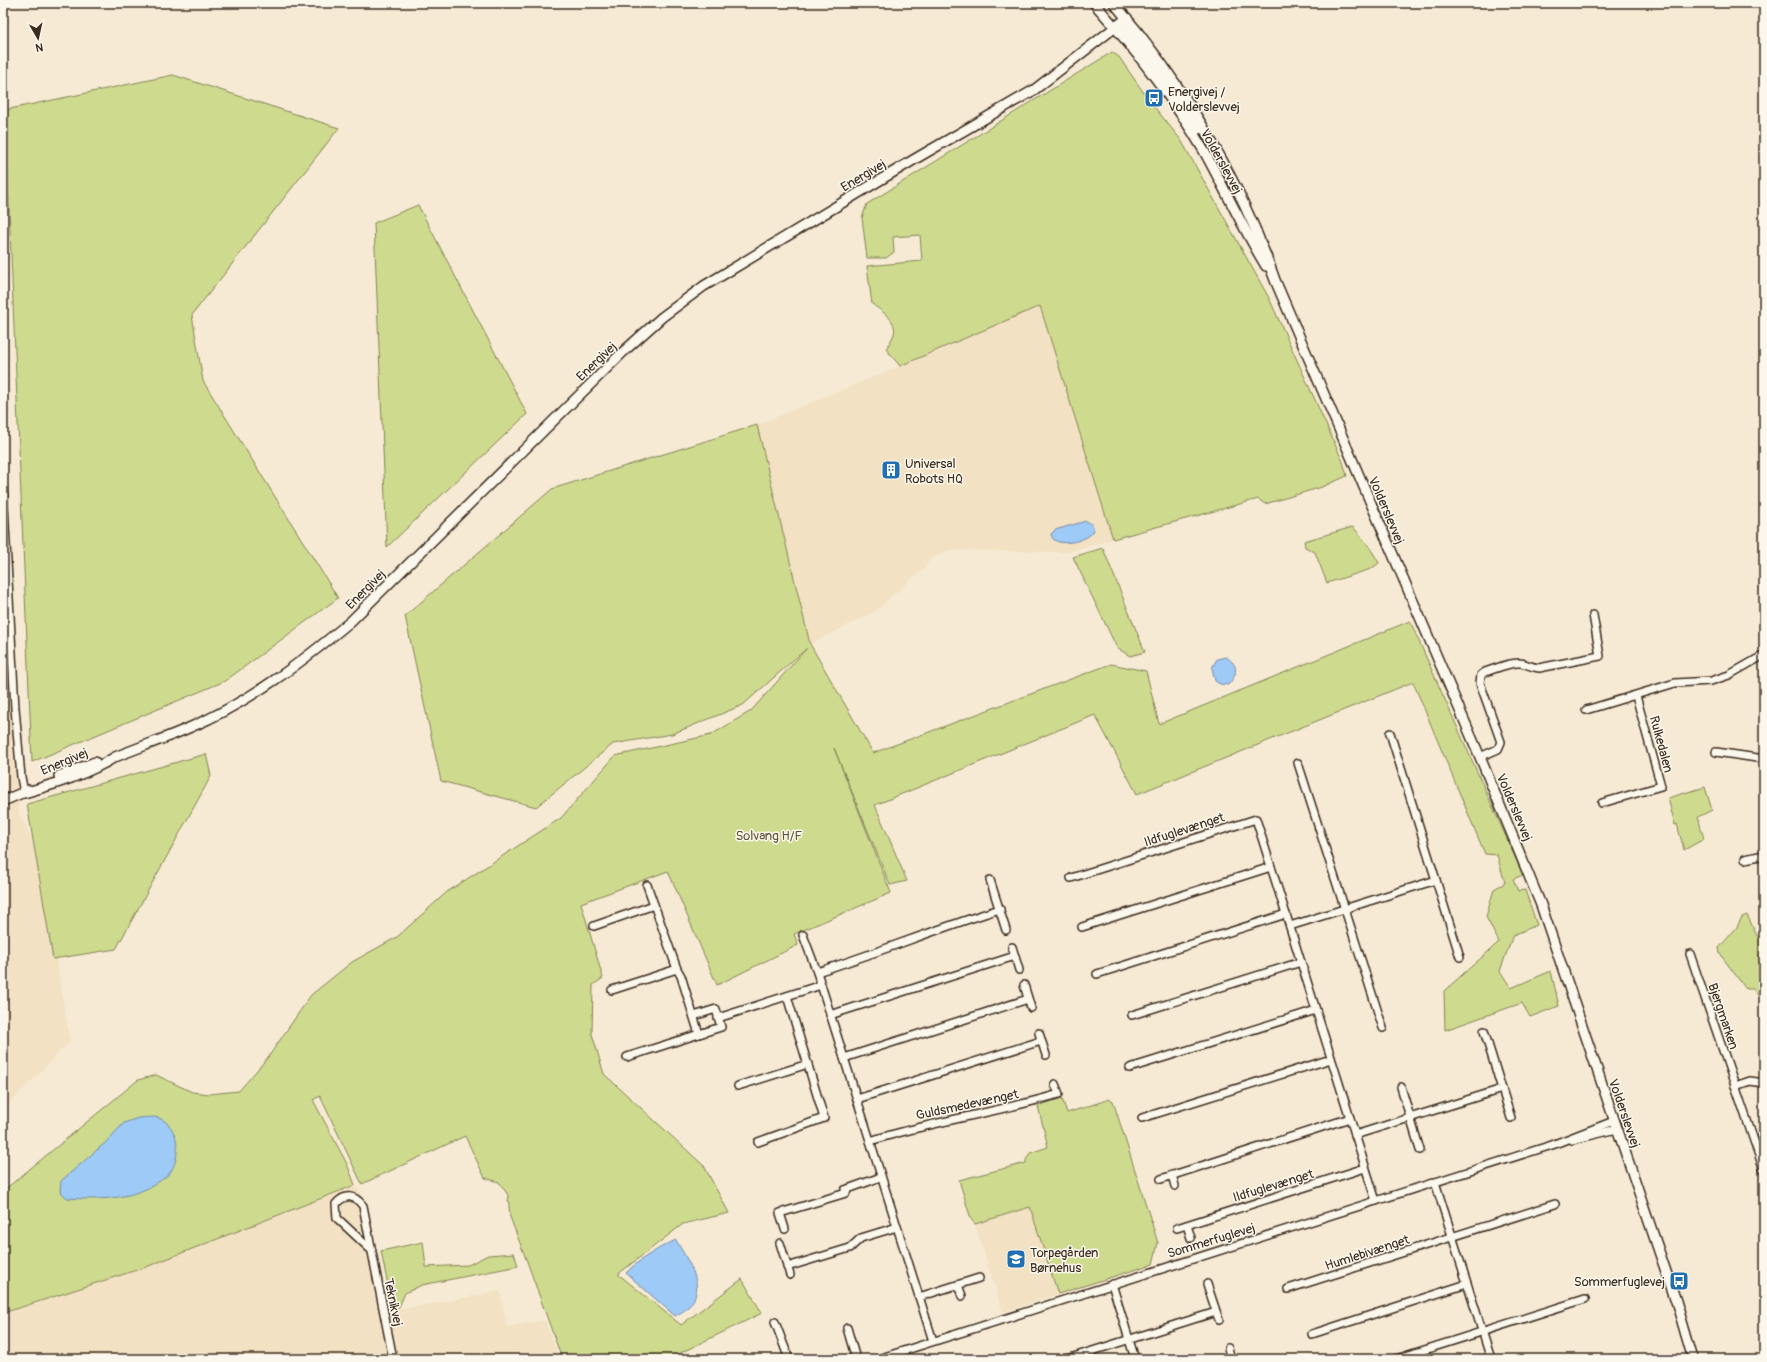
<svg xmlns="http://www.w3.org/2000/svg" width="1767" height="1362" font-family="Pangolin,sans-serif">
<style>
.built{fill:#f2e1c3}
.green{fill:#cedb8e;stroke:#848256}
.water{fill:#9ecaf8;stroke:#768aa1}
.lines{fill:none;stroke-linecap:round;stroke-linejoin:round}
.street-casing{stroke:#3b2a1e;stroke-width:10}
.secondary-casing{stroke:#3b2a1e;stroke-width:12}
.street{stroke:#fbf7ec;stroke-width:7}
.secondary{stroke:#fbf7ec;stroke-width:9}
.labels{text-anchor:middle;stroke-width:3;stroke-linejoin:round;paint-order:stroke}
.poi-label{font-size:13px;fill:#3b2a1e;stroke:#fbf7ec;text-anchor:start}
.street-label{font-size:13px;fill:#3b2a1e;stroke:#fbf7ec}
.park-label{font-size:13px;fill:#60563a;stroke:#fbf7ec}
</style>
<rect width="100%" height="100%" fill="#f6ead4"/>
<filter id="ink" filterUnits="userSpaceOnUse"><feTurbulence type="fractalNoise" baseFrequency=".025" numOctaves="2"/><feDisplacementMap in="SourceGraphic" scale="8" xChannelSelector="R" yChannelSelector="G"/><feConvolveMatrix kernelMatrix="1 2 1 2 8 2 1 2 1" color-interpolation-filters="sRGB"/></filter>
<g filter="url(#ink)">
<g class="built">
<polygon points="1040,306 1113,539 1068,552 949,550 931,558 924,568 874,612 810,644 757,425 900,366"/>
<polygon points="3,575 19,814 37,847 70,1041 3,1110"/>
<polygon points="355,1185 368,1204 388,1312 500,1291 507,1327 545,1320 559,1359 3,1359 3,1313 146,1267"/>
<polygon points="1030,1207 1058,1294 1003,1312 975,1224"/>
</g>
<g class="green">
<path d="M1112,52L1119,57L1148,99L1181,140L1269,298L1343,462L1347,476L1322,487L1265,504L1258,499L1113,539L1040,306L900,366L886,349C889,344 892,339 894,334C898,320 881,311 872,304L867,266L922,261L920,235L893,237L894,252L886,258H867L862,218L867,204Z"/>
<polygon points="173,75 339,128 192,315 203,381 338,598 225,681 32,762 5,110"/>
<polygon points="418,205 527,414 387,547 374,223"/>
<polygon points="757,425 810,644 873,753 1111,664 1146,671 1159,724 1410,621 1523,875 1513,879 1518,891 1525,890 1537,925 1513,935 1500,971 1511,988 1551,971 1559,1006 1530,1017 1522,1003 1445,1030 1444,991 1499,942 1486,917 1494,889 1505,883 1497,855 1485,854 1413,682 1137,794 1095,715 875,805 907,881 890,885 834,748 891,893 794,934 798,945 717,985 668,871 581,903 603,978 593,985 592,1034 604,1074 704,1166 729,1213 683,1224 618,1274 681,1325 742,1279 762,1313 668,1359 562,1359 528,1264 510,1217 508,1195 499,1182 485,1178 465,1136 362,1184 320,1096 313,1100 347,1164 355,1185 146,1267 3,1313 3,1191 138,1080 156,1075 192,1092 209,1094 239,1091 269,1056 311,995 352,962 397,937 447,892 561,818 615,756 711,735 751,711 807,648 743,705 672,734 613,744 536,807 441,781 405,616 552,489"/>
<polygon points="1353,527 1369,546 1379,563 1371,569 1327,583 1315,552 1305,547 1304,541"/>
<polygon points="1103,548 1104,551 1145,652 1130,656 1117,648 1073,557"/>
<polygon points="206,754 211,776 116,949 53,959 27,804"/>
<polygon points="1705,787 1712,810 1698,817 1704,839 1684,850 1677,824 1675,825 1668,798"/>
<polygon points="1747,915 1757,936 1764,940 1764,1003 1753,989 1746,989 1720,954 1719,948 1737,927 1742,917"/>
<polygon points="1062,1098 1067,1113 1110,1099 1113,1101 1158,1243 1153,1264 1058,1294 1030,1207 975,1224 971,1219 959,1180 1026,1163 1026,1160 1030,1153 1048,1147 1038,1106"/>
<polygon points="423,1242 426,1267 468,1265 488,1255 514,1253 518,1266 422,1285 405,1293 398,1309 393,1310 381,1251"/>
</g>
<g class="water">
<path d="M1086,521L1092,524L1094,530C1090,541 1053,550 1051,534L1055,530Z"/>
<path d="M1226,657C1239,665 1238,674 1228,685L1220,684L1215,681L1212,668L1217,659Z"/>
<path d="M138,1118C144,1118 154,1116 159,1118C180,1127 182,1157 169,1174C165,1178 158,1182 154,1185C128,1200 96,1200 67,1198L60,1191L61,1181L105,1143L124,1123Z"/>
<path d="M676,1240C691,1267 714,1296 675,1316L626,1273C638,1260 660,1247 676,1240Z"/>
</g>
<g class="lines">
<g class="street-casing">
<g id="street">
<polyline points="3,488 15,708 21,777 24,793"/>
<polyline points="1586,710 1675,683 1711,681 1729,675 1764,655"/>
<polyline points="1390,733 1460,957"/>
<polyline points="1716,752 1764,759"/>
<path d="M1480,757L1498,749L1501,742L1480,683L1481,675L1485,672C1495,669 1509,662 1520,663C1525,663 1530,667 1539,668L1600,656L1593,615"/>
<polyline points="1298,763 1383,1028"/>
<polyline points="1602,803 1661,786 1636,696"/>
<polyline points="1745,859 1764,855"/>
<polyline points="1071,878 1256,819 1376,1201"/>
<polyline points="990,880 1006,930"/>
<polyline points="647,885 677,969 681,976 699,1034"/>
<polyline points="594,926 654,905"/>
<polyline points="1290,926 1436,880"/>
<polyline points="1082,927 1271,867"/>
<polyline points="803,935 817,972 933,1341"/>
<polyline points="1012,947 1019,970"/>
<polyline points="1690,954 1764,1170"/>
<path d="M817,972C878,953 938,928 1000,909"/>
<polyline points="1097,974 1286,914"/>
<polyline points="1024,985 1031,1008"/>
<polyline points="612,990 677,969"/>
<polyline points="830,1015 1015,956"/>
<polyline points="1132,1015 1301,962"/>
<polyline points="718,1018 821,985"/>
<polyline points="1484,1031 1511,1118"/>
<polyline points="1039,1033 1046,1055"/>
<polyline points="627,1057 721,1027 716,1009 694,1016"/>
<polyline points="844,1058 1028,999"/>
<polyline points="1130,1068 1316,1010"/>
<polyline points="738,1086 808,1064"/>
<polyline points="1735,1086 1750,1081 1764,1083"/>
<polyline points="1401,1087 1420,1150"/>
<polyline points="857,1099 1041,1041"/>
<polyline points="1142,1118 1331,1059"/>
<polyline points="1355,1135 1502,1089"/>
<polyline points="1572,1140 1617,1129"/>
<path d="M870,1141C932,1121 996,1113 1059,1094L1055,1084"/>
<polyline points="758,1142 824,1118 787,996"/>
<polyline points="1172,1175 1175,1186"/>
<polyline points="1161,1179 1350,1118"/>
<polyline points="1435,1182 1491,1359"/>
<polyline points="1187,1225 1191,1238"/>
<polyline points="1177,1228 1365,1168"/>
<polyline points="785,1229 780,1213 846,1193 845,1190 881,1177"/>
<polyline points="780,1243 790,1275"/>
<path d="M370,1249L337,1218L336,1204C345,1193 355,1195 363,1206L393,1359"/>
<polyline points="787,1267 850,1248 861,1238 897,1227"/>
<polyline points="1112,1284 1135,1359"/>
<polyline points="1207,1284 1219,1320"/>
<polyline points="958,1285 962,1296"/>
<polyline points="1288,1289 1555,1204"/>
<polyline points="919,1297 979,1278"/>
<polyline points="775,1322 789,1359"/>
<polyline points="847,1328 856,1359"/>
<polyline points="1312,1334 1467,1284"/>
<polyline points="1228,1348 1231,1359"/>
<polyline points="878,1359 1552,1145 1614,1121"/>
<polyline points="1067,1359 1216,1312"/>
<polyline points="1396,1359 1585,1299"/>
</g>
</g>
<g class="secondary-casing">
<g id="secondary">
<path d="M1094,3C1134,48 1173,98 1204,151C1225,189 1243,229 1266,266"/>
<path d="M1114,3C1184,85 1239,178 1275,280L1480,757L1541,905L1676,1301L1693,1359"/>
<polyline points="1116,27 1123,28 1134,37 1199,129"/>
<polyline points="59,776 95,762"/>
<path d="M24,793C55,784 88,774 115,757C140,747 166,738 191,727C251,701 302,662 351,621L623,352L662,317L704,286L915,159L1034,90L1127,18"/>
<polyline points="3,801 29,790"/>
</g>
</g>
<use href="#street" class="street"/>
<use href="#secondary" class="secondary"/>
</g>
</g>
<defs>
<g id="bus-square" transform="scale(1)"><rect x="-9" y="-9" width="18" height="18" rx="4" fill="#1f6fb2" stroke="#fbf7ec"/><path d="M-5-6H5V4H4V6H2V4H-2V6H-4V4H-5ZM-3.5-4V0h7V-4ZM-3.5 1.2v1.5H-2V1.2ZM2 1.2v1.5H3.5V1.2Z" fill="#fff"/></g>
<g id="building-square" transform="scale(1)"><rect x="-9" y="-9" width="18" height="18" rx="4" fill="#1f6fb2" stroke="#fbf7ec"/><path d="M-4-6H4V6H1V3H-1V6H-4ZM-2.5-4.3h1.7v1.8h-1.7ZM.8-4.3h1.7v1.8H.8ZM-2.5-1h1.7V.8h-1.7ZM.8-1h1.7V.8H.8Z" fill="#fff"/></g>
<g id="school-square" transform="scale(1)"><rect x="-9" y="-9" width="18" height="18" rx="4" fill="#1f6fb2" stroke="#fbf7ec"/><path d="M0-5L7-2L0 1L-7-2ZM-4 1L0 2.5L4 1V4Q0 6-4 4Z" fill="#fff"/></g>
</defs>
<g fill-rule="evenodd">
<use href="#bus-square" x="1154" y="98"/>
<use href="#building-square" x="891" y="470"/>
<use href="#school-square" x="1016" y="1259"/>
<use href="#bus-square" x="1679" y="1281"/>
</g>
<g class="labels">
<g class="poi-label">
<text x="1168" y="96">Energivej /<tspan x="1168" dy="15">Volderslevvej</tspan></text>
<text x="905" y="468">Universal<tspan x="905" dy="15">Robots HQ</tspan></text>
<text x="1030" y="1257">Torpegården<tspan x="1030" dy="15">Børnehus</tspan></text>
<text x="1665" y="1286" text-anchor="end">Sommerfuglevej</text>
</g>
<g class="street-label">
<text transform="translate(1222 161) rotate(61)" y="5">Volderslevvej</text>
<text transform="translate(863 175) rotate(-31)" y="5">Energivej</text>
<text transform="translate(596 361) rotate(-44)" y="5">Energivej</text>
<text transform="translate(1387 510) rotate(67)" y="5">Volderslevvej</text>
<text transform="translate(365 589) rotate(-45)" y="5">Energivej</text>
<text transform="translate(1662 744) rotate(75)" y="5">Rulkedalen</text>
<text transform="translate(64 761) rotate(-23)" y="5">Energivej</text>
<text transform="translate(1515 807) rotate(67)" y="5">Volderslevvej</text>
<text transform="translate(1184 829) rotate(-18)" y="5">Ildfuglevænget</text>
<text transform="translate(1724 1016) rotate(71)" y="5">Bjergmarken</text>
<text transform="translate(967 1104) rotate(-12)" y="5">Guldsmedevænget</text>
<text transform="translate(1625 1113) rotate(71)" y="5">Volderslevvej</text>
<text transform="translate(1273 1185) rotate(-17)" y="5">Ildfuglevænget</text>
<text transform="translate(1211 1240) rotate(-17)" y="5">Sommerfuglevej</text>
<text transform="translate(1367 1252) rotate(-18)" y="5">Humlebivænget</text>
<text transform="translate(394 1302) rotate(78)" y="5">Teknikvej</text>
</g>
<g class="park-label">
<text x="769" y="840">Solvang H/F</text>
</g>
</g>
<rect width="1767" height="1362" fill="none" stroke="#fbf7ec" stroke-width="16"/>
<rect x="8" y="8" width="1751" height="1346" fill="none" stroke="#3b2a1e" stroke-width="1.5" filter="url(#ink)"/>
<g transform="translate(38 38) rotate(171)" stroke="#fbf7ec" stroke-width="3" paint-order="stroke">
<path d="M0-3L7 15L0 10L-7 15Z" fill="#3b2a1e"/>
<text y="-6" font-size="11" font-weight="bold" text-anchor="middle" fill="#3b2a1e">N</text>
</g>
</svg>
